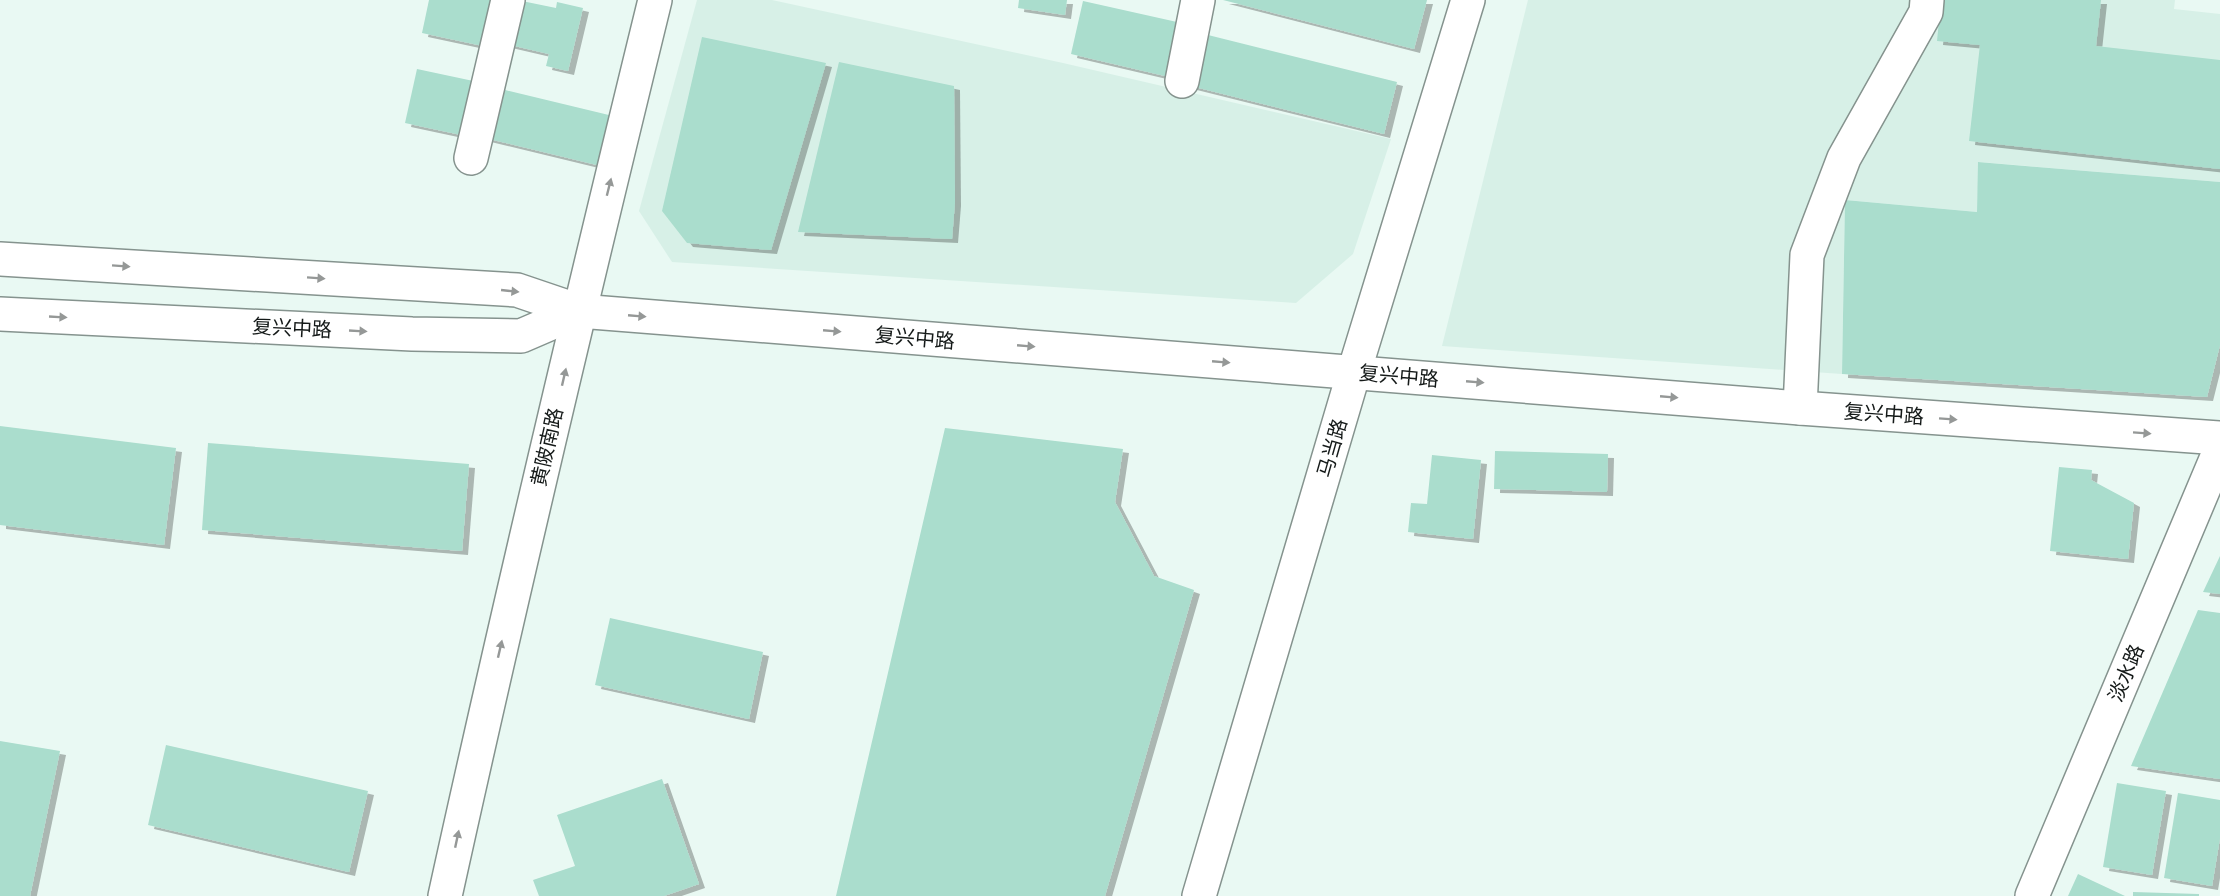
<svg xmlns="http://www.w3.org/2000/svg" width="2220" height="896" font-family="Raleway,'Noto Sans SC',sans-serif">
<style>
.built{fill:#d7f0e7}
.building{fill:#aaddcd;filter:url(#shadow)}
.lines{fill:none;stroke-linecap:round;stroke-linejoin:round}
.minor-casing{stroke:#85938e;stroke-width:36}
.major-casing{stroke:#85938e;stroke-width:36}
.minor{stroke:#fff;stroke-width:33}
.major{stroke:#fff;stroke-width:33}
.oneway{fill:#959897}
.labels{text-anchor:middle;stroke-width:4.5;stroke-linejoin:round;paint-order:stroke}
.street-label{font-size:20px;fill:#141918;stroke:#fff}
</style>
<defs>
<filter id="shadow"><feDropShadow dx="6" dy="4" stdDeviation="0" flood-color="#0004"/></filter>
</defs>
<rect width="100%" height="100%" fill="#e9f9f3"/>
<g class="built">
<polygon points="697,0 772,0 1063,63 1391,139 1353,254 1296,303 672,262 639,211"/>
<polygon points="1528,0 2175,0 2174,9 2220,14 2220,182 1979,162 1977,212 1845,200 1842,374 1442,346"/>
</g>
<g class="building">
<polygon points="429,0 493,0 483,46 422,33"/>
<polygon points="517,0 556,8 557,2 583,8 568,71 546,66 549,54 506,44"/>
<polygon points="1019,0 1067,0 1065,15 1018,8"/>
<polygon points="1223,0 1427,0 1414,49"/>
<polygon points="1941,0 2101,0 2096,46 2220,60 2220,169 1969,141 1980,45 1937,41"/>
<polygon points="1083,1 1177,22 1165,76 1071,54"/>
<polygon points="1204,34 1397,82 1384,134 1191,86"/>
<polygon points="702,37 826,63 771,250 687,243 662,211"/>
<polygon points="839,62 954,86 955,202 952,239 798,232"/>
<polygon points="417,69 478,82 466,136 405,123"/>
<polygon points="497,88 613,116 601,166 485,138"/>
<polygon points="1978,162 2220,182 2220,345 2207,397 1842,374 1845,200 1977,212"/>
<polygon points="0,426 176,448 164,545 0,525"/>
<polygon points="945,428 1123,449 1115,502 1154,576 1194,590 1105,896 836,896"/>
<polygon points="208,443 469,464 462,551 202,530"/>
<polygon points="1495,451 1608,454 1607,492 1494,489"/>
<polygon points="1432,455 1481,460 1473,539 1408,532 1411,503 1427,504"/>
<polygon points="2059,467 2092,470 2091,480 2134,503 2128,559 2050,551"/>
<polygon points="2220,556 2220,594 2203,592"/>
<polygon points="2198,610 2220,613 2220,779 2131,766"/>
<polygon points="610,618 763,652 749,719 595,685"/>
<polygon points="0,741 60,751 30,896 0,896"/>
<polygon points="166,745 368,791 349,872 148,825"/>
<polygon points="662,779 699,884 664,896 539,896 533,880 575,866 557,815"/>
<polygon points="2117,783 2166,791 2152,875 2103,867"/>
<polygon points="2178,793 2220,800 2220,838 2212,886 2164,878"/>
<polygon points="2078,874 2125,896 2068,896"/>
<polygon points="2133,892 2199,894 2199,896 2133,896"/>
</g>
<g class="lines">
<g class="minor-casing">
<g id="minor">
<polyline points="1182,81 1198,0"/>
<polyline points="471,158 508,0"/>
<polyline points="1800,408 1807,255 1844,158 1926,12 1927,0"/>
<path d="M445,896C511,596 582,298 655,0"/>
<polyline points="1199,896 1354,372 1468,0"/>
<polyline points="2032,896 2220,450"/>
</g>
</g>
<g class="major-casing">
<g id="major">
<polyline points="0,259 517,290 579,311 1800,408 2220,438"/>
<polyline points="0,314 412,334 521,336 579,311"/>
</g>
</g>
<use href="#minor" class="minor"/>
<use href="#major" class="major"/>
</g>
<defs><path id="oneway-solid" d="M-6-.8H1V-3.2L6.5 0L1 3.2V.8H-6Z" transform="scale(1.5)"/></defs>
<g class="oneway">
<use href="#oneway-solid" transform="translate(609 187) rotate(-76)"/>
<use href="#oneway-solid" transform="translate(121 266) rotate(4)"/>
<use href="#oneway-solid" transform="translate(316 278) rotate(4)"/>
<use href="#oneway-solid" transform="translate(510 291) rotate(6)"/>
<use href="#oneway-solid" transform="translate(637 316) rotate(5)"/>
<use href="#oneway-solid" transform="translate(58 317) rotate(3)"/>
<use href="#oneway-solid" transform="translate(358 331) rotate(3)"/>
<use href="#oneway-solid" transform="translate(832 331) rotate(5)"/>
<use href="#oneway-solid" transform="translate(1026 346) rotate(5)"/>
<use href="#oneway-solid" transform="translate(1221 362) rotate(5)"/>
<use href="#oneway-solid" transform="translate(564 377) rotate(-77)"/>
<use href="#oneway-solid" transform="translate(1475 382) rotate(5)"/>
<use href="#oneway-solid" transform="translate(1669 397) rotate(5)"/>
<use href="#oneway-solid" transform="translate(1948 419) rotate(4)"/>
<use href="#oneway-solid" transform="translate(2142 433) rotate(4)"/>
<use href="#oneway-solid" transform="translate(500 649) rotate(-77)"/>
<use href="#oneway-solid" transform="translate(457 839) rotate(-78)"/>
</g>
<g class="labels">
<g class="street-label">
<text transform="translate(292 328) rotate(3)" y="7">复兴中路</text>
<text transform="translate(915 338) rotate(5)" y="7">复兴中路</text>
<text transform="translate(1399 376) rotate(5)" y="7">复兴中路</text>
<text transform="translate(1884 414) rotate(4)" y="7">复兴中路</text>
<text transform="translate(547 447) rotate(-77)" y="7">黄陂南路</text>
<text transform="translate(1332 448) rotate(-74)" y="7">马当路</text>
<text transform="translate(2126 673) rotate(-67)" y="7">淡水路</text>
</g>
</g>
</svg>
